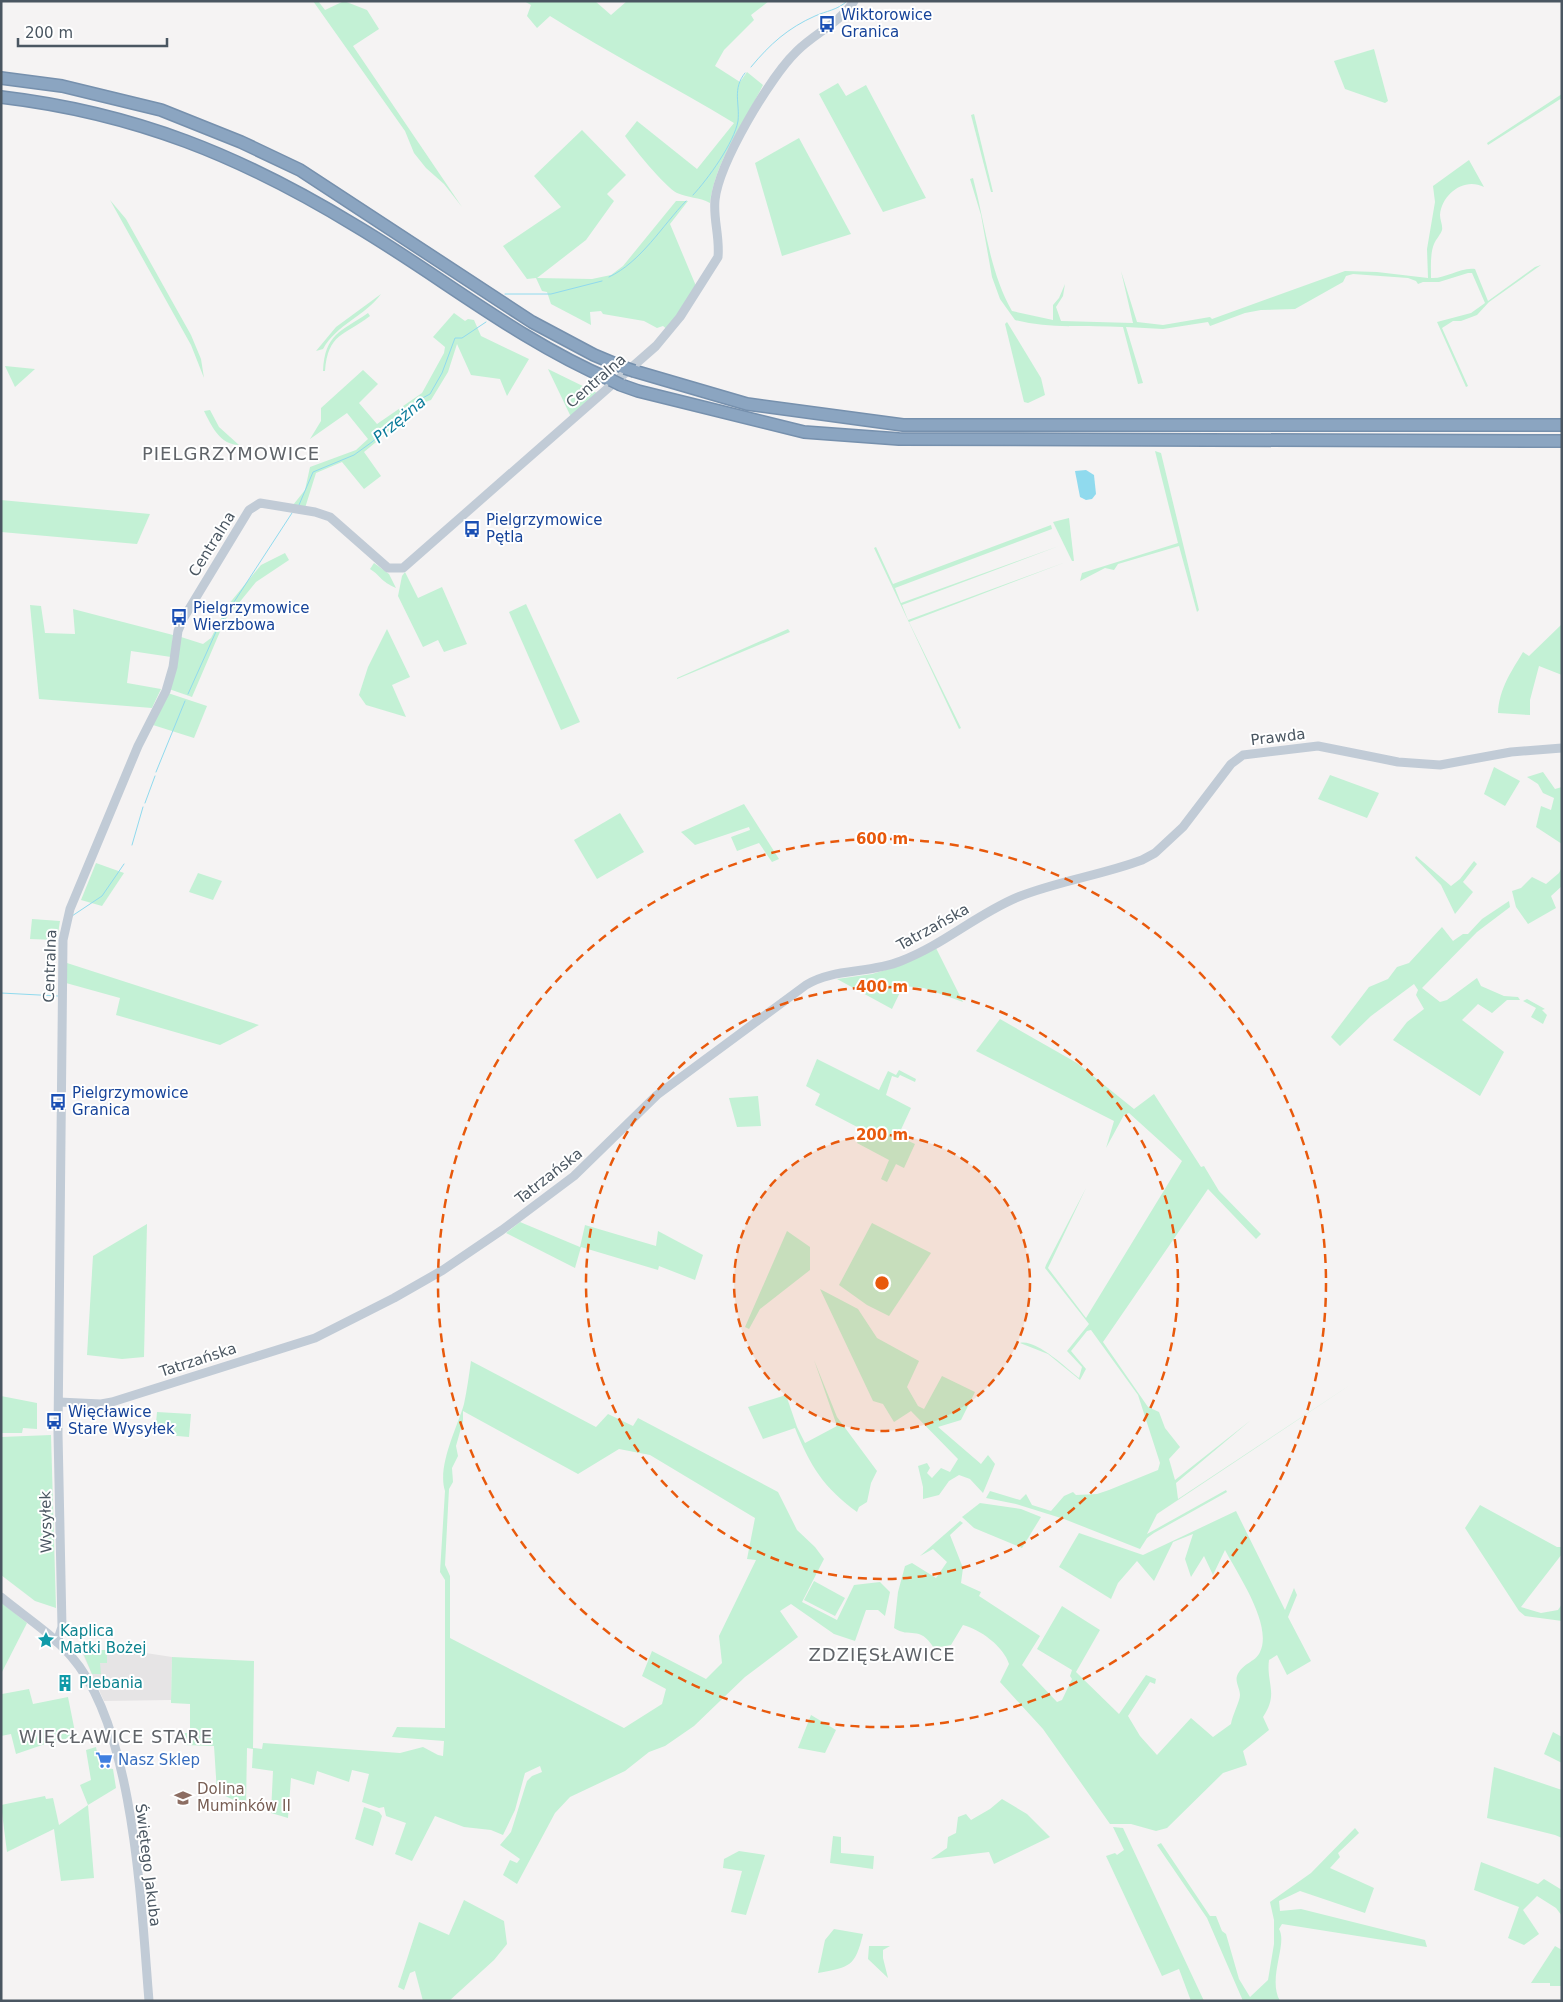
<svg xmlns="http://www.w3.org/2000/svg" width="1563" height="2002" font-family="'DejaVu Sans',sans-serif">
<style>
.education{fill:#e6e4e5}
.green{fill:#c3f1d5;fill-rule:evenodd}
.water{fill:#90daee}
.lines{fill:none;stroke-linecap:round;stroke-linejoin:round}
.stream{stroke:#90daee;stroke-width:1}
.highway-casing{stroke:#7690ad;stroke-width:14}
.secondary{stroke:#c1cbd6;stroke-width:9}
.highway{stroke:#8ba5c1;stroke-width:11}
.highway-bridge-casing{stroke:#7690ad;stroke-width:14;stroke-linecap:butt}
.highway-bridge{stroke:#8ba5c1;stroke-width:11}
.ring{fill:none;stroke:#e8590c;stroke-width:2.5;stroke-dasharray:9 6}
.labels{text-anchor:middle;stroke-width:4;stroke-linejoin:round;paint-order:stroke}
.transit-label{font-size:15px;fill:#164399;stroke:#fff;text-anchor:start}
.street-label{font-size:15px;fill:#4a5661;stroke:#fff}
.culture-label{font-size:15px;fill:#0d838f;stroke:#fff;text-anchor:start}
.shop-label{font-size:15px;fill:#366cbe;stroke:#fff;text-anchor:start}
.education-label{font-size:15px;fill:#785e54;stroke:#fff;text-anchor:start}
.water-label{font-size:16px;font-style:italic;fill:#0c7c9b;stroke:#fff}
.quarter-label{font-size:18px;letter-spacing:1px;fill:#5f6368;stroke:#fff}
.centre{fill:#e8590c;stroke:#fff;stroke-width:2.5}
.ring-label{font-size:15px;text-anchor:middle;font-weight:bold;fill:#e8590c;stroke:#fff;stroke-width:4;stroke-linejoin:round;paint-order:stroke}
</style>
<rect width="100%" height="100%" fill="#f5f3f3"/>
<polygon class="education" points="81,1650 126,1650 172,1657 171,1700 104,1701"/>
<g class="green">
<polygon points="313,1 318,1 325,10 344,1 367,10 379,29 353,46 462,207 444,184 426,168 414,153 405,131"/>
<path d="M524,1H595L611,15L627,1H769L751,15L754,20L724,50L715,66L740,82L747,72L763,85C745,122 715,161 710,203C699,197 688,198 677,193C665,187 631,145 625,136L637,121L697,169L734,123C673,86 610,54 550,16L537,28L527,16L531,5Z"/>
<polygon points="1374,49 1388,101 1385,103 1345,89 1334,61"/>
<polygon points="838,83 846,96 866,85 926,198 883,212 819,94"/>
<polygon points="1562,94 1562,98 1488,145 1487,143"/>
<polygon points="974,114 993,192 991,192 971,115"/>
<polygon points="582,130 626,175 607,194 614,201 586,240 537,278 592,279 611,275 623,266 676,201 688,201 670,224 696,286 668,330 663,326 657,328 644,321 603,314 601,311 590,312 591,325 551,304 547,292 542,291 536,278 527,279 503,246 561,207 534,176"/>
<polygon points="799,138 851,234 782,256 755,163"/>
<path d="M1469,160L1484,187C1464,177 1442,194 1440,215C1440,220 1443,226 1442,230C1441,234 1436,239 1434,244C1430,254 1431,267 1431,278C1446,279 1460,267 1475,269L1488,301L1535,267L1541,265L1489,302L1477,315L1461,321H1453L1442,328L1468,386L1466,387L1437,322L1471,313L1485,303L1472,273H1468L1439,282H1423L1418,284L1416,281L1408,278L1353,274L1346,276L1343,282L1295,309L1261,310L1245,313L1210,326L1208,322L1163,329L1126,327L1143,383L1138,384L1123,327C1086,325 1050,329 1015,320L1000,299L992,277L981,215L970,179L973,178C985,222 989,271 1012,311L1053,320V305L1059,298L1065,284L1063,296L1056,307L1061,321L1133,323L1121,271L1137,322L1163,325L1210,317L1212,319L1345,271L1377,272L1428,278L1427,249L1435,202L1433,186Z"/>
<polygon points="110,200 126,219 191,335 201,359 204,378 191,345"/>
<path d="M381,294C365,316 336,325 323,349L316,351L336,327Z"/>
<path d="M368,313L370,316C344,336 328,333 325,371H323C325,334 340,332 368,313Z"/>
<polygon points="454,313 465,321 468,319 474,320 481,336 529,359 507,396 500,379 471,375 457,344 448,372 431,400 414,406 404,419 364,452 381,476 364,489 342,462 316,473 305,508 293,505 305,490 310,467 356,450 368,439 347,413 310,439 321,421 321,408 363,370 378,384 359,403 377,424 422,393 444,353 445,347 433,337"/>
<polygon points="1007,322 1041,378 1045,395 1028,403 1024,402 1005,324"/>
<polygon points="5,366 35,369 15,387"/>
<polygon points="548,369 597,393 571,417"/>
<path d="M210,410L219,427L239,445C220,445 211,425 204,411Z"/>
<polygon points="1155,451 1161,453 1199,610 1197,612 1179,546 1118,564 1114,570 1105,568 1080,581 1082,573 1178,543"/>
<polygon points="1,500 150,514 137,544 1,532"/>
<polygon points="1069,518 1074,561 1072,561 1053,522"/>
<polygon points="1051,525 1052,529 895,588 901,603 1059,546 902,605 908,620 1066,562 909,622 961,728 959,729 874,548 876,547 893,584"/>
<polygon points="285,553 289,560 256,582 225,620 192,697 169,689 181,637 203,644 211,638 228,605 261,565"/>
<path d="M374,563L389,574L396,588C380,581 382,577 370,569Z"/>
<polygon points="405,572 418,598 442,587 467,644 444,652 438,640 423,647 398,596 402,576"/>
<polygon points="526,604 580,722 561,730 509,612"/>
<polygon points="30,605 41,606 45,633 75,634 73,609 173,635 171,657 131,651 127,683 161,689 152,708 39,699"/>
<path d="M1562,624V675L1539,666L1530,700V715L1498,713C1499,689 1511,672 1523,652L1529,656Z"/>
<polygon points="387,629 410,677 392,685 406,717 366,705 359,695 368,667"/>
<polygon points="788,629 790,632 677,679 677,678"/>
<polygon points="168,693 207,706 194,738 153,725"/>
<polygon points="1494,767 1520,781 1505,806 1484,794"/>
<polygon points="1543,772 1555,789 1562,787 1562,844 1536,827 1541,806 1551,810 1554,798 1543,793 1538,784 1527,777"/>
<polygon points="1330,775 1379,793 1367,818 1318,799"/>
<polygon points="744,804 779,859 772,862 759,843 737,851 731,837 750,830 749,827 695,845 681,832"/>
<polygon points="620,813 644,852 597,879 574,840"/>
<polygon points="1416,856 1451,886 1460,879 1474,861 1477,864 1463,882 1473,892 1455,914 1441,885 1415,858"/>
<polygon points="96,863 124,873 102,906 81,900"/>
<polygon points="1562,867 1562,886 1551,896 1556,908 1528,924 1516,907 1512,891 1521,888 1532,877 1546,884 1559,873"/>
<polygon points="198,873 222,881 213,900 189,892"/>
<polygon points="1509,901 1510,907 1477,932 1422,988 1440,1002 1447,1000 1477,978 1481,986 1504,996 1518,997 1520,1000 1507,1000 1492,1013 1478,1004 1462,1020 1504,1052 1480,1096 1393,1040 1407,1022 1424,1009 1416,995 1418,990 1414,984 1371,1016 1340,1046 1331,1037 1369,987 1388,979 1397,967 1409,963 1442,927 1453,941 1463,934 1468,934 1482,919"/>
<polygon points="32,919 60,921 57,940 30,939"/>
<polygon points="936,948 963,1002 924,988 903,986 892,1009 837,979 872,974 892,968"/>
<polygon points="67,963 259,1025 220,1045 116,1015 120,998 66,983"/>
<polygon points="1527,999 1545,1009 1542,1010 1547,1015 1543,1024 1531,1017 1536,1008 1523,1001"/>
<path d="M1000,1019L1077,1063L1134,1109L1154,1094L1201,1167L1204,1166L1219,1191L1261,1234L1256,1239L1208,1189L1103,1342L1148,1407L1159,1412L1165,1428L1180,1447L1169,1459L1175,1480L1251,1420L1176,1483L1178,1499L1350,1385L1157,1514L1147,1534L1226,1490L1227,1492L1154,1533L1147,1538L1140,1549L1064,1519L1016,1504L986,1498L990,1491L1020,1500L1026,1494L1032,1505L1051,1511L1064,1496L1073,1492L1076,1495L1097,1494L1109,1490L1158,1470L1160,1463L1138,1395L1091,1330L1087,1331L1071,1351L1086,1369L1080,1380L1048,1354L1020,1343C1036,1339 1066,1368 1079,1378L1082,1367L1067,1351L1089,1324L1045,1268L1046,1265L1086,1188L1048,1268L1086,1318L1182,1161L1129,1113L1124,1115L1106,1148L1114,1121L976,1051Z"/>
<polygon points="817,1059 879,1090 888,1071 896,1075 899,1070 916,1079 915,1082 900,1075 898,1078 892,1076 886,1095 911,1108 898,1136 915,1144 904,1168 896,1164 887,1182 881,1179 889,1160 857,1143 863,1130 815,1105 820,1094 806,1086"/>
<polygon points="758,1096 761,1126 737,1127 729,1098"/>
<polygon points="520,1222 580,1247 585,1225 656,1246 658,1231 703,1255 695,1280 659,1266 658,1270 581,1247 575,1268 506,1233"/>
<polygon points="872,1223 931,1253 889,1316 867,1305 839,1285"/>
<polygon points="147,1224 144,1357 122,1359 87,1355 93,1256"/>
<polygon points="787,1231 810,1247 810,1270 760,1309 749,1329 745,1327"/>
<polygon points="820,1289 858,1309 877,1338 919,1361 907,1387 918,1406 924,1409 942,1376 975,1392 961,1420 938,1427 981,1464 988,1455 995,1464 983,1493 970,1479 959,1475 949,1481 939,1495 923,1499 923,1487 918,1466 927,1463 930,1468 927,1473 932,1478 941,1468 950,1472 958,1459 911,1411 894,1422 883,1404 873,1401"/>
<path d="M814,1360L837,1417L877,1471L871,1483L867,1502L859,1507L857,1512C824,1488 810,1466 795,1428L763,1439L748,1407L786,1395L797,1427L805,1443L837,1426Z"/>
<path d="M471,1361L596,1427L608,1414L633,1426L638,1418L778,1492L797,1530L815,1547L824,1559L802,1602L837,1620L854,1585L880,1582L890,1592L885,1616L878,1610H866L855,1641L834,1634L791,1604L780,1611L798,1637L745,1677L694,1726L665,1746L649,1752L625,1771L570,1797L555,1813L517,1884L503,1875L510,1860L517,1863L520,1859L500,1845L511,1832L527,1781L532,1776L542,1772L540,1766L525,1773L515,1810L503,1835L491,1830L464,1827L435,1816L412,1861L395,1854L406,1823L386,1816L384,1807L379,1808L362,1802L369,1774L352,1770L349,1782L317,1771L314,1785L291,1778L288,1818L271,1813L273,1771L252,1768L253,1749L247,1748L246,1806L217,1792L214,1746L184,1745V1733H190V1704L171,1703V1701L172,1657L254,1661L253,1748L262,1749L263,1743L400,1753L423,1747L438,1755L443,1756L444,1741L392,1737L397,1727L445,1728V1580L440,1572L445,1491C437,1466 457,1428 464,1404C467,1390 469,1375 471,1361ZM463,1411L578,1474L619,1449L650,1455L755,1518L747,1559L756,1560L719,1636L722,1663L706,1679L652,1651L642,1676L666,1689L662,1704L624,1728L450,1638V1576L445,1565L449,1489L453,1482L452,1468L458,1456L456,1446L463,1421Z"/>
<polygon points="1,1396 37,1403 37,1429 23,1428 22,1433 1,1433"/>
<polygon points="157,1412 191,1414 189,1437 155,1434"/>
<polygon points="51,1435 56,1608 35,1601 1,1575 1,1437"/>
<polygon points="980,1503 1021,1509 1041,1517 1022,1548 974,1528 962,1517"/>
<polygon points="1480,1505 1557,1547 1562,1547 1562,1554 1521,1607 1541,1613 1558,1610 1562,1604 1562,1621 1525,1616 1519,1611 1465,1528"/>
<path d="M1236,1511L1285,1610L1294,1588L1297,1595L1288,1617L1311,1661L1287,1675L1277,1655L1269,1660C1266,1683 1279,1694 1263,1717L1269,1730L1243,1751L1247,1765L1223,1773L1167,1828L1156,1831L1131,1824H1110L1043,1729L1000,1682L1009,1664C1004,1647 980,1629 963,1625L951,1645L934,1648C919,1624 910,1639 894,1628L898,1592L905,1566L912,1563L936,1578L947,1562L933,1549L920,1556L960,1521L963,1523L950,1535L963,1568L961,1583L981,1592L979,1596L1040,1636L1022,1665L1057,1702L1062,1700L1072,1679L1070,1676L1072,1670L1037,1649L1062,1606L1100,1630L1076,1672L1119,1714L1146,1675L1156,1679L1155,1684L1150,1682L1128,1716L1140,1736L1157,1755L1191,1718L1213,1737L1231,1724C1232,1716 1240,1701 1240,1695C1240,1689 1235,1682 1237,1676C1242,1663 1256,1662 1260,1652C1273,1625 1238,1575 1225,1550L1213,1575L1204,1556L1191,1577L1185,1559L1193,1534L1173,1542L1154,1581L1137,1561L1118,1583L1111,1599L1059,1567L1079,1533L1143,1555Z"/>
<polygon points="814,1581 845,1598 835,1616 804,1600"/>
<polygon points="1,1602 27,1623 1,1674"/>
<polygon points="82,1650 107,1650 107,1663 100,1663 101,1674 92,1674"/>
<polygon points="29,1689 33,1704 68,1697 76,1737 54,1741 16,1754 11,1734 1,1736 1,1691 2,1694"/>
<polygon points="811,1715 836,1730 825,1753 798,1748"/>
<polygon points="1553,1732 1562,1737 1562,1763 1544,1754"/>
<polygon points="96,1747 100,1767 113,1769 116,1788 88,1805 94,1878 61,1881 54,1829 7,1852 1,1805 45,1796 46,1799 53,1798 59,1825 88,1805 80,1785 91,1780 86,1750"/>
<polygon points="1494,1767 1562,1790 1562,1838 1555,1835 1487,1818"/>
<polygon points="1002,1799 1027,1814 1050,1837 994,1864 989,1852 931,1859 947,1848 948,1837 956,1833 958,1817 966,1814 971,1820 990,1809"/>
<polygon points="364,1807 379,1812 382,1816 373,1846 355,1839"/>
<polygon points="1113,1827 1123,1828 1204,2001 1191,2001 1179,1969 1162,1976 1106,1856 1115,1853 1117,1855 1124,1850"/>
<path d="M1355,1828L1359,1833L1338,1853L1340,1857L1330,1868L1374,1888L1365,1913L1300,1891L1279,1901L1280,1911L1301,1909L1425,1940L1427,1947L1282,1924L1279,1929C1288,1944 1267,1978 1280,2001H1243L1207,1918L1157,1845L1161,1843L1210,1916H1216L1222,1931L1226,1934L1239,1979L1250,1997L1268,1980L1274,1944V1920L1270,1902L1311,1873Z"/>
<polygon points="833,1836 841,1837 841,1853 874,1856 873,1869 830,1863"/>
<polygon points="739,1851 765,1855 746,1915 731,1912 742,1871 723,1868 724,1859"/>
<polygon points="1481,1862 1538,1884 1544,1879 1562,1890 1562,1916 1556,1908 1537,1896 1523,1910 1539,1934 1524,1945 1508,1938 1519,1907 1474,1890"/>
<polygon points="464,1900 504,1921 507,1944 494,1960 449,2001 423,2001 415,1971 410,1973 404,1990 398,1987 419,1922 449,1935"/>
<path d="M834,1929L863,1934C855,1967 850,1967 818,1973L825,1940Z"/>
<polygon points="869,1946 890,1946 883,1950 883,1958 888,1978 868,1959"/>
<polygon points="1555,1946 1562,1950 1562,1986 1550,1986 1550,1983 1531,1983"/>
</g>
<polygon class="water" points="1086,470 1094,475 1096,494 1092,499 1086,500 1080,497 1075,471"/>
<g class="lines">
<g class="stream">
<path d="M751,67C770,44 788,28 815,16C826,11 838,10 847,1"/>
<path d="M693,195C708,179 734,143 738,121C740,103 732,89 745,73"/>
<path d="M609,277C641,262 662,226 686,201"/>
<polyline points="505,294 551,294 602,281"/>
<polyline points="299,505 313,472 354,455 372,442 417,401 430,394 442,373 455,338 462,338 486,322"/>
<polyline points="188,694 219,625 292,513"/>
<polyline points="156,772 185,701"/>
<polyline points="145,803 155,776"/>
<polyline points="132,845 143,807"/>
<polyline points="72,916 102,896 124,864"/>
<polyline points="1,993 58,996"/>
</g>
<g class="highway-casing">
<g id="highway">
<polyline points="1,78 62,86 161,110 241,142 300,170 532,322 594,355 625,368"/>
<path d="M1,97C136,113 241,156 356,226C442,277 518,340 611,380"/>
<polyline points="634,371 747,404 903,425 1562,425"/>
<polyline points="621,385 638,391 804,432 899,439 1562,441"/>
</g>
</g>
<g class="secondary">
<path d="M59,1402L101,1404L112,1402L315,1338L394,1298L443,1270L502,1230L574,1176L657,1095L806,985C833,968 869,974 901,961C943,945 977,914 1018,897C1058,881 1102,875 1142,860L1155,853L1183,827L1231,764L1243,755L1318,746L1398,762L1440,765L1511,752L1562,748"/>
<path d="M1,1597C24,1616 51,1633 71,1656C135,1729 141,1906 149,2001"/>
<path d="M57,1642L62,1627L58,1433L63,940L70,909L138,746L166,691L173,667L178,631L183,619L249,510L260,503L315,512L330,517L388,568H403L656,346L680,317L718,257C720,237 713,219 715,200C719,163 770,77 797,51C815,33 840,23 854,1"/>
</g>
<use href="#highway" class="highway"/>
<g class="highway-bridge-casing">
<g id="highway-bridge">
<polyline points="625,368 634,371"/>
<polyline points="611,380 621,385"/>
</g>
</g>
<use href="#highway-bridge" class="highway-bridge"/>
</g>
<circle cx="882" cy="1283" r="148" fill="#e8590c" fill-opacity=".12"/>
<g class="ring">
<circle cx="882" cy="1283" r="148"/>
<circle cx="882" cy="1283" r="296"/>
<circle cx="882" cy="1283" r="444"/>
</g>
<defs>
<g id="bus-bare" transform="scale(1.35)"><path d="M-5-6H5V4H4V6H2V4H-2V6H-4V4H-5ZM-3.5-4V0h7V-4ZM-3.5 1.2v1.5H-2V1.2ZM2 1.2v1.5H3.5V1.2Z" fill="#1a4fb4" stroke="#fff" stroke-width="2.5" paint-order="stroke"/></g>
<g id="sight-bare" transform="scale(1.35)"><path d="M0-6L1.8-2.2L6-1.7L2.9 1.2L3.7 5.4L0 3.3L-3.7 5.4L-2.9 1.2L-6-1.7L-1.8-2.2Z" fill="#0f9aa8" stroke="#fff" stroke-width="2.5" paint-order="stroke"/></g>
<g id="building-bare" transform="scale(1.35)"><path d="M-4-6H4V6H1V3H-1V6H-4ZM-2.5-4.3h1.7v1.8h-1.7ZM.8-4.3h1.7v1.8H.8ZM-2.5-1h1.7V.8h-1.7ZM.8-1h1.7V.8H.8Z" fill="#0f9aa8" stroke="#fff" stroke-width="2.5" paint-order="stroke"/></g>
<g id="supermarket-bare" transform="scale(1.35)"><path d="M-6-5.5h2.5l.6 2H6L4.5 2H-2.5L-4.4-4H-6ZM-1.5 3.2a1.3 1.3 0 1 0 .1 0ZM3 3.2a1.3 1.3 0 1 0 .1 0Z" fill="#3f7fe0" stroke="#fff" stroke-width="2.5" paint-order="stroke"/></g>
<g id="school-bare" transform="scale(1.35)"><path d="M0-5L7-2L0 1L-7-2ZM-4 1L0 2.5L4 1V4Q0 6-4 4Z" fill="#8d6e63" stroke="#fff" stroke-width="2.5" paint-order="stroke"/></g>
</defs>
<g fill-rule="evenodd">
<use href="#bus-bare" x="827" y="24"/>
<use href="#bus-bare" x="472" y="529"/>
<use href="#bus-bare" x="179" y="617"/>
<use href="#bus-bare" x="58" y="1102"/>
<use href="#bus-bare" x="54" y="1421"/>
<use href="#sight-bare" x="46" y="1640"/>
<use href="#building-bare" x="65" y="1683"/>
<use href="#supermarket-bare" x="104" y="1760"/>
<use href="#school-bare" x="183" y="1798"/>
</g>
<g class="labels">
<g class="transit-label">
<text x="841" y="20">Wiktorowice<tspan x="841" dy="17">Granica</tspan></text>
<text x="486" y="525">Pielgrzymowice<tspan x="486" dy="17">Pętla</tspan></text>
<text x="193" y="613">Pielgrzymowice<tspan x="193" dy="17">Wierzbowa</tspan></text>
<text x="72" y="1098">Pielgrzymowice<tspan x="72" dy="17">Granica</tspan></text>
<text x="68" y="1417">Więcławice<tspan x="68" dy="17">Stare Wysyłek</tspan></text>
</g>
<g class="street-label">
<text transform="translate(596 381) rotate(-41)" y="5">Centralna</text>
<text transform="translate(212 544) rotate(-58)" y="5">Centralna</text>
<text transform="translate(1278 737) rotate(-7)" y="5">Prawda</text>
<text transform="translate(933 927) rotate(-29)" y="5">Tatrzańska</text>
<text transform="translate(50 966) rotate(-88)" y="5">Centralna</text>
<text transform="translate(549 1176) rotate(-38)" y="5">Tatrzańska</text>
<text transform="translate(198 1360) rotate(-18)" y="5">Tatrzańska</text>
<text transform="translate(46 1522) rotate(-91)" y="5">Wysyłek</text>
<text transform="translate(148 1865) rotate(83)" y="5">Świętego Jakuba</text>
</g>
<g class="culture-label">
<text x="60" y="1636">Kaplica<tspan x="60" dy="17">Matki Bożej</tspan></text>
<text x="79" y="1688">Plebania</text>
</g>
<g class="shop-label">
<text x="118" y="1765">Nasz Sklep</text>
</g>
<g class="education-label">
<text x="197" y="1794">Dolina<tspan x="197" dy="17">Muminków II</tspan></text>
</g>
<g class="water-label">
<text transform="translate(399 419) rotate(-40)" y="6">Przężna</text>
</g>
<g class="quarter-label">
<text x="231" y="460">PIELGRZYMOWICE</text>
<text x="882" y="1661">ZDZIĘSŁAWICE</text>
<text x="116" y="1743">WIĘCŁAWICE STARE</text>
</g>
</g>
<circle cx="882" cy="1283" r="8" class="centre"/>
<g class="ring-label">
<text x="882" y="844">600 m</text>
<text x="882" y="992">400 m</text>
<text x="882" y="1140">200 m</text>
</g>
<rect width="1563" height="2002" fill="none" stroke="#4a5661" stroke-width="5"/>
<path d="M18 38v8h149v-8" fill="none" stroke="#4a5661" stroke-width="2.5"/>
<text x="25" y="38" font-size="15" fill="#4a5661" stroke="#ffffff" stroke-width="4" paint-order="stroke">200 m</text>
</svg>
